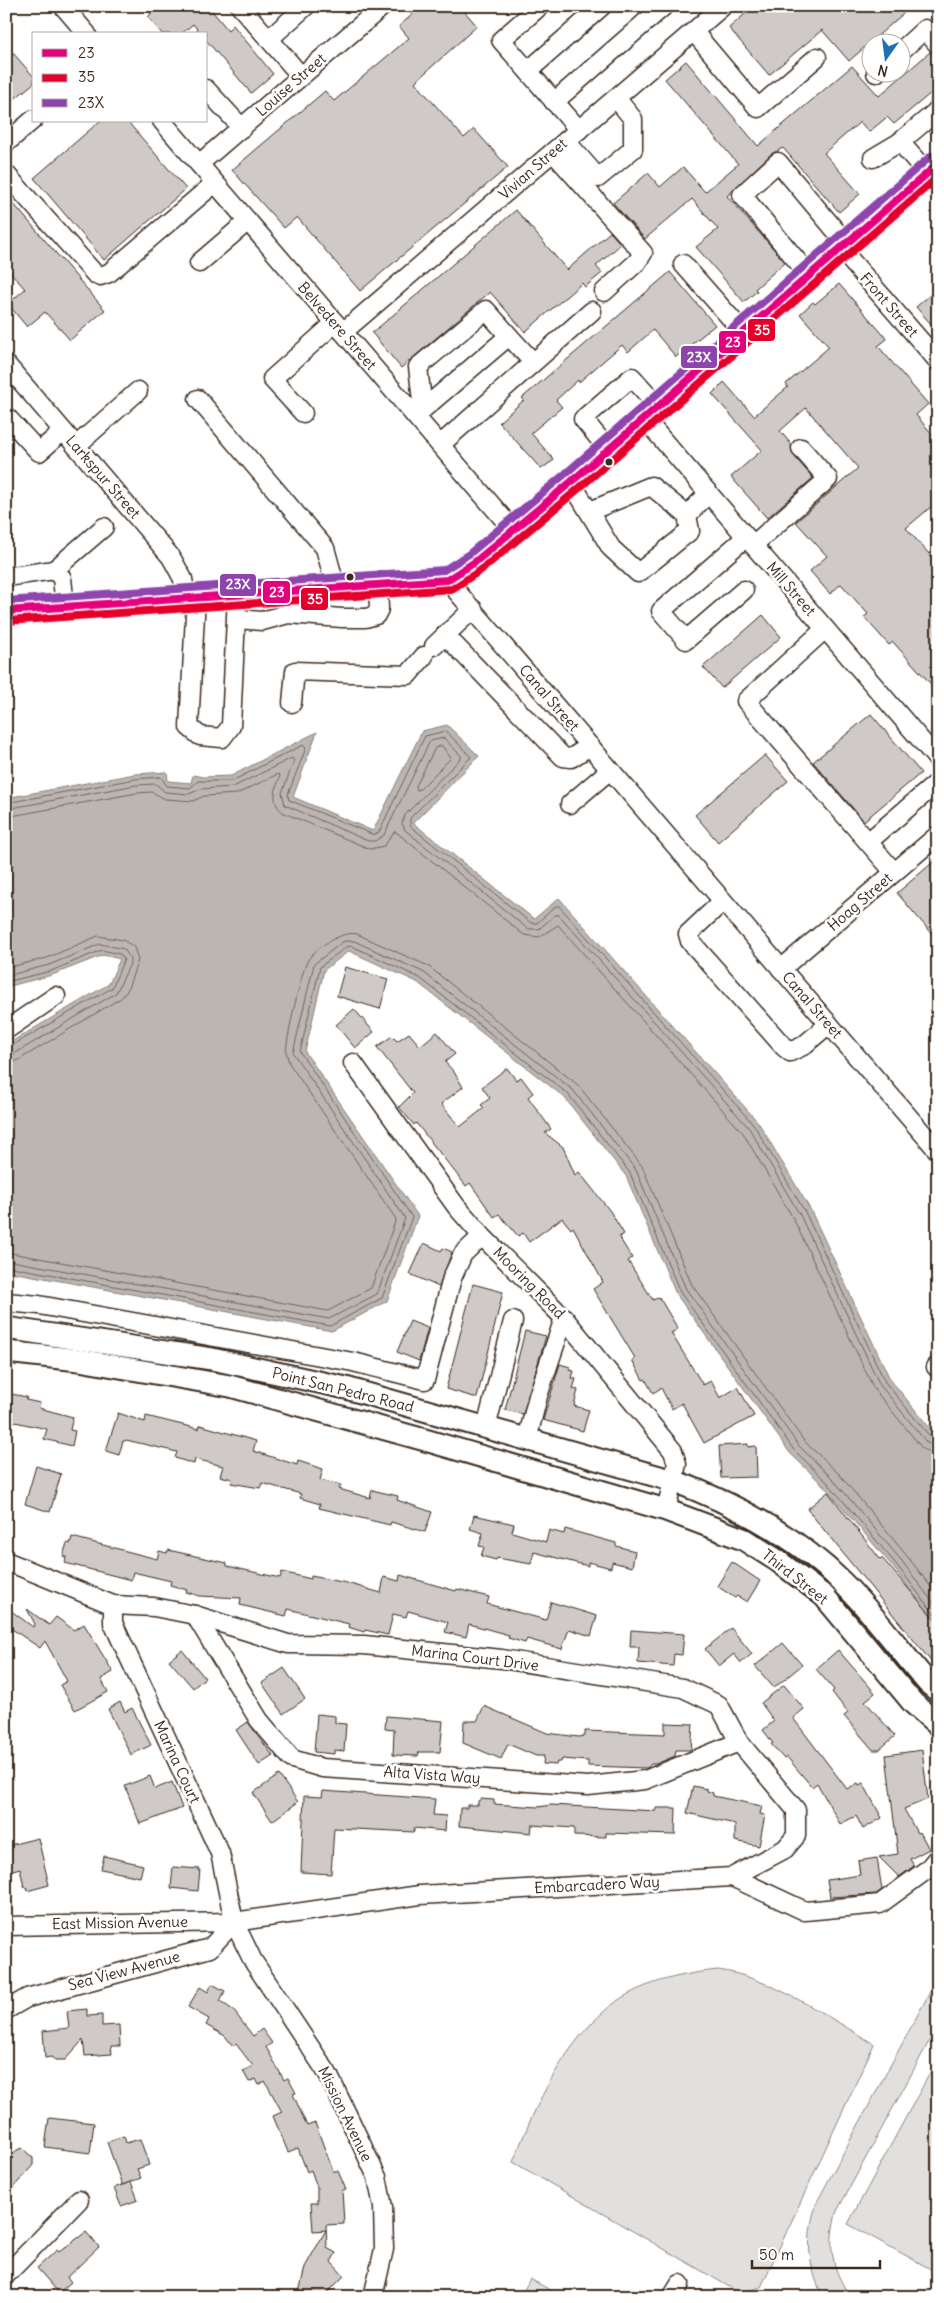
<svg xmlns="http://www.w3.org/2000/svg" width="944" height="2303" font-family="Delius,sans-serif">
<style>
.green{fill:#e2e0de;stroke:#8e857e}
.water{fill:#bcb6b3;stroke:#887e77}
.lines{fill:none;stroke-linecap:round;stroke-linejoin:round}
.shore{stroke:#6f625a;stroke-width:1}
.building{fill:#cfcac7;stroke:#3b2a1e}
.minor-casing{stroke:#3b2a1e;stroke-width:21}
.major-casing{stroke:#3b2a1e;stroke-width:25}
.minor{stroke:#fff;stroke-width:18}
.major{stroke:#fff;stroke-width:21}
.bus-1-casing{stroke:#fff;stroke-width:11}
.bus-2-casing{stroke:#fff;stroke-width:11}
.bus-3-casing{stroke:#fff;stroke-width:11}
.bus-1{stroke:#e5007d;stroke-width:8}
.bus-2{stroke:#e4002b;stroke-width:8}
.bus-3{stroke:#8e44ad;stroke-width:8}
.bus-dot{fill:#3b2a1e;stroke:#fff;stroke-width:2}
.labels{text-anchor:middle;stroke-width:5;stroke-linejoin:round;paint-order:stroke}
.street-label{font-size:15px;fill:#3b2a1e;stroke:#fff}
.line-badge{stroke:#fff;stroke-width:2}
.badge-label{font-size:14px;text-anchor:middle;font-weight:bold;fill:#fff}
</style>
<rect width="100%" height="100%" fill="#fff"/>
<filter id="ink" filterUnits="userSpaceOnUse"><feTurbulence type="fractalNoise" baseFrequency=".02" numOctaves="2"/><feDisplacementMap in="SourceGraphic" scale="10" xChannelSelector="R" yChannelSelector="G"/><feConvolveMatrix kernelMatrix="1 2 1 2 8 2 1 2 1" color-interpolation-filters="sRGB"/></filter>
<g filter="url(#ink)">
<g class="green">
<path d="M718,1970C768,1976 830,2018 874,2044L761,2287L740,2293L513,2162C536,2104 565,2039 617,2001C644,1982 686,1973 718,1970Z"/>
<path d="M938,1977V2025L837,2211C827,2243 831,2270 851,2297H823C807,2264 805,2234 818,2200Z"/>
<polygon points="938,2058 938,2273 848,2224"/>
<polygon points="530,2279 554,2292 552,2297 520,2297"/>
</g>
<polygon class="water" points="447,725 479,756 413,823 534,919 559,898 758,1122 810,1209 890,1379 938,1438 938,1627 893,1567 824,1486 790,1453 676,1294 626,1176 564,1097 417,982 349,951 324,970 305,1052 418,1216 387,1301 332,1331 6,1271 6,1045 109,984 120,959 103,955 52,975 6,987 6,798 135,774 167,772 168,781 191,783 193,775 203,777 231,776 317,732 293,797 373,831 422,731"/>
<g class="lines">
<g class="shore">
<polygon points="442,746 451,758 420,789 417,790 416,786 435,748"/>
<polyline points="6,803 135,779 161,777 167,786 190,788 198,781 232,781 303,745 306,748 288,794 289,800 374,835 379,832 425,736 446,731 471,757 410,818 410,826 531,923 537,923 556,906 559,906 754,1125 805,1212 885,1382 932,1439 938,1440"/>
<polyline points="6,809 136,785 156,784 165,792 189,794 201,789 233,787 292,758 294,761 282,793 285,805 368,841 375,841 384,835 430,741 444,738 462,757 405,815 402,823 405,830 528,929 539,929 555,915 559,915 749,1128 800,1215 880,1385 927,1443 938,1447"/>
<path d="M6,817L137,793L152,792L165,799L193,801L204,796L237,794L278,774L280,776C275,791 270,803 284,813L370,849L384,846L394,832H396L524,935L539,937L558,925L743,1133L793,1218L874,1389L922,1448L930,1453L938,1454"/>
<polyline points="6,968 47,958 98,936 123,940 134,947 138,960 127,991 121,998 17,1061 6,1063"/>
<polyline points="6,976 49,965 100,944 124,949 130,958 130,964 116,993 14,1054 6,1056"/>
<polyline points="6,982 51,971 102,950 120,954 124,959 112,988 6,1049"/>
<path d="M6,1252L328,1311L371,1288L396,1219L289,1063L286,1052C287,1037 301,972 308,960C315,948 343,930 357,934L428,966L578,1085L642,1166L692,1285L804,1441L839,1474L907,1556L938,1596"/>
<polyline points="6,1260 329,1319 377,1294 405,1218 293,1053 314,964 344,941 354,941 423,972 573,1090 636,1170 686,1289 799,1446 833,1479 901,1560 938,1609"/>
<polyline points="6,1266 330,1326 382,1298 412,1217 300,1052 320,967 346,947 352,946 420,978 568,1094 630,1173 680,1292 794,1450 828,1483 896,1564 938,1619"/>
</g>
</g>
<g class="building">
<polygon points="145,6 208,6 228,30 233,25 273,74 251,93 206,40 206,34 201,34 193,24 181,34 162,34 148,17 151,14"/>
<polygon points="404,6 460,6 477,26 415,82 464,138 474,129 508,167 360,291 297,217 284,228 232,170 325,91 334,101 409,38 399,26 412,15"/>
<polygon points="754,6 912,6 849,61 822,30 769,75 729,28"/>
<polygon points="6,45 34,77 34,83 13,100 6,92"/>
<polygon points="930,52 938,59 938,87 894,124 887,117 869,132 860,122 824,153 860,194 839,212 783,148 771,154 727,196 785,262 755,289 757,291 744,302 696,247 718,229 692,199 645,239 613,203 648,173 660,187 683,167 705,192 738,164 665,79 686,61 758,146 852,66 879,96"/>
<polygon points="100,121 127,121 186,189 104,260 34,178"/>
<polygon points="6,195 105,310 70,340 45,312 27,327 8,304 25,289 6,267"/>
<polygon points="516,210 567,270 610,232 621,244 596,266 602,273 585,287 582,283 525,332 490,292 401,368 372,333"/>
<polygon points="670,272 715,325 676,357 653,330 628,352 622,345 579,382 578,380 556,400 562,407 531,433 554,460 541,469 499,422 524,400 522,398"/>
<polygon points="839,284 887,339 878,346 928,404 916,415 938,441 938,501 906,528 938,564 938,692 893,642 889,645 864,617 868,614 841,584 830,594 810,571 827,556 796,522 858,468 806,408 780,431 791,444 793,455 813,478 767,518 731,477 762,450 712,394 724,382 754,416 788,387 786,384 829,347 800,314 813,302 815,304"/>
<polygon points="938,288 938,332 916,307"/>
<polygon points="763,615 781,637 722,688 703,667"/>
<polygon points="871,714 921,773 864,821 813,762"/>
<polygon points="765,755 788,781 718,842 695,815"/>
<polygon points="938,858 938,941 897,893"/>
<polygon points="345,967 388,979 380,1009 337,996"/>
<polygon points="354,1009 374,1032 355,1048 336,1025"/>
<polygon points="437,1032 455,1054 445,1062 454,1072 463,1087 441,1104 460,1127 484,1108 481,1105 490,1098 482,1087 507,1068 516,1080 521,1077 533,1093 528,1097 551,1129 545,1133 563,1147 575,1175 579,1172 610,1211 624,1234 619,1237 632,1258 628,1261 653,1300 659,1297 678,1329 671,1333 703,1385 711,1381 720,1398 738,1387 754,1416 704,1443 682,1403 672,1409 661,1388 653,1393 645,1379 643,1380 632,1360 635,1358 593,1289 603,1282 573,1227 571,1229 562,1218 529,1242 523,1233 518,1236 499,1214 494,1217 470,1183 466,1186 416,1123 414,1125 399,1107 413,1093 377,1047 392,1036 397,1041 409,1033 420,1046"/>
<polygon points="424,1243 441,1251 443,1248 452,1252 439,1287 410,1274"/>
<polygon points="473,1284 503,1292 477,1398 446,1389"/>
<polygon points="410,1321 428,1328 419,1361 397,1352"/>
<polygon points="525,1331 546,1336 523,1414 505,1410"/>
<polygon points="560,1364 570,1367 569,1370 574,1371 572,1378 576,1379 573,1389 578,1390 574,1406 589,1410 583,1431 543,1420"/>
<polygon points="6,1393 27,1397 26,1400 40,1403 39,1408 73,1417 70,1430 75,1431 72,1446 44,1439 47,1429 6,1420"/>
<polygon points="118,1413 145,1422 146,1416 199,1429 200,1425 256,1441 253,1451 297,1465 298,1461 323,1469 320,1480 341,1485 339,1489 370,1498 372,1490 398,1496 397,1500 432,1512 425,1532 391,1522 390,1525 319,1508 320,1504 300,1498 301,1494 262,1483 260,1488 231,1483 232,1479 220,1476 223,1466 195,1459 194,1464 175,1458 177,1452 126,1440 125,1441 123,1441 119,1455 106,1451"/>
<polygon points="748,1444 748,1447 756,1446 757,1477 721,1478 719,1446"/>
<polygon points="36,1466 61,1474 50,1512 25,1504"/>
<polygon points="828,1492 880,1559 882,1558 938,1623 938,1670 807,1509"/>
<polygon points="474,1515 514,1524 512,1532 546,1542 549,1530 564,1534 565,1529 616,1543 616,1546 635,1551 632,1567 612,1562 611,1568 588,1562 588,1566 534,1552 531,1564 497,1558 496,1560 481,1556 484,1547 479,1546 483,1533 470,1529"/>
<polygon points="72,1537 157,1559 159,1551 167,1553 168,1550 227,1563 227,1566 280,1578 282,1572 311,1579 311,1576 347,1583 381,1593 384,1577 399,1581 400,1575 456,1591 457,1589 489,1597 487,1604 546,1620 551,1602 597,1616 591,1636 569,1629 562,1649 527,1639 525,1643 508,1638 509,1635 469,1624 466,1637 445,1632 448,1622 408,1611 406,1617 393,1614 388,1635 365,1630 364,1632 348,1627 349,1624 288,1609 286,1616 240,1605 241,1598 200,1596 186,1592 187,1590 170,1585 171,1581 133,1572 131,1580 65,1563 66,1557 63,1556 67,1543 70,1544"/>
<polygon points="732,1562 760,1581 747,1602 737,1596 735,1598 717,1586"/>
<polygon points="6,1607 33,1627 35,1624 27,1609 49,1625 56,1617 74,1630 84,1624 113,1672 101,1679 108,1692 75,1710 60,1685 67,1681 45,1641 40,1648 6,1625"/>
<polygon points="731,1628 752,1654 741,1663 734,1654 719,1666 705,1649"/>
<polygon points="631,1630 684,1634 682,1655 674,1654 673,1666 638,1663 639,1647 630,1647"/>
<polygon points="783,1643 802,1665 774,1688 755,1666"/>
<polygon points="182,1650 205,1678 193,1688 169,1660"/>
<polygon points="838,1650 875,1693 865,1701 895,1736 879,1750 873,1750 844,1716 848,1713 832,1692 834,1690 816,1669"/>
<polygon points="284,1668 305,1699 283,1714 262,1683"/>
<polygon points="784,1685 804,1709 793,1718 847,1789 858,1783 859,1785 863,1783 882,1818 863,1829 856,1816 840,1824 817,1783 812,1787 787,1757 784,1759 771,1744 773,1743 763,1730 774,1721 761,1703"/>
<polygon points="120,1702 125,1712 132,1708 151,1745 131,1755 108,1709"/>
<polygon points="484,1706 547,1733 579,1737 585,1736 585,1731 665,1734 665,1723 693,1724 691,1750 676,1750 675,1756 656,1764 651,1764 647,1768 588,1766 588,1761 562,1759 561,1762 557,1762 556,1765 543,1764 544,1756 536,1756 508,1744 501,1759 463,1743 464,1721 477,1721"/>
<polygon points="317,1714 335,1716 335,1723 346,1724 344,1751 334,1750 334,1754 314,1752"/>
<polygon points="386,1716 443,1721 440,1752 419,1752 418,1756 393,1755 394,1730 385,1729"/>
<polygon points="248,1722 273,1756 259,1765 236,1730"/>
<polygon points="922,1750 928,1799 904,1809 917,1833 920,1832 929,1849 910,1859 914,1866 899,1877 879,1857 898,1854 886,1755"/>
<polygon points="279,1775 298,1802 272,1821 253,1793"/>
<polygon points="150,1776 155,1789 172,1782 182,1808 140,1824 125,1786"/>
<polygon points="693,1786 707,1789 707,1791 713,1793 713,1796 762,1806 760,1814 765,1815 759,1846 735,1841 735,1824 687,1813"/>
<polygon points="323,1791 435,1799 433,1815 446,1816 445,1831 414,1828 414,1832 334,1828 331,1874 301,1872 304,1796 322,1797"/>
<polygon points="481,1799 494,1800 494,1804 538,1807 551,1805 656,1811 656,1808 676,1808 675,1835 606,1833 606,1837 574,1836 574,1828 532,1825 531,1833 459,1826 460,1808 467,1808 467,1805 478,1805 478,1801"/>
<polygon points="38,1838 49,1885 27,1891 26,1887 24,1887 20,1868 6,1872 6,1846"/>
<polygon points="104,1856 143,1865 140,1877 101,1869"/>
<polygon points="877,1858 882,1890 876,1894 830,1897 827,1880 860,1875 858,1861"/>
<polygon points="173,1867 200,1869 198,1891 171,1888"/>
<polygon points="212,1984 225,1991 220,2001 233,2010 253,2036 262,2029 272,2043 266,2047 284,2080 288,2078 296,2093 293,2094 307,2126 315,2123 333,2171 338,2171 346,2190 342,2190 344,2224 326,2225 327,2248 336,2253 331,2262 344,2276 323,2297 298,2297 305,2267 326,2230 313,2231 311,2203 317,2203 317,2187 311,2170 307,2172 298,2148 288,2152 273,2116 282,2112 265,2081 259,2085 256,2079 249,2082 243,2071 253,2066 236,2044 233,2046 225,2036 206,2025 209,2019 188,2007 200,1987 208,1992"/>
<polygon points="87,2009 87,2016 102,2015 102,2026 119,2025 120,2046 111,2046 112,2054 85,2056 83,2040 65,2060 55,2060 51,2057 45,2058 43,2031 69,2028 67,2011"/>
<polygon points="49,2118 94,2123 90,2153 45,2147"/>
<polygon points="124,2136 126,2143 140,2139 149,2165 137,2169 141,2178 122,2185 107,2142"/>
<polygon points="22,2148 33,2158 33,2165 6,2196 6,2163 17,2150"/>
<polygon points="131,2182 138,2200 121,2206 114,2188"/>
<polygon points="86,2232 99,2247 67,2277 71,2282 59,2293 37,2268 57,2250 59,2252"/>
</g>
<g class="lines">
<g class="minor-casing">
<g id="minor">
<polyline points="63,6 87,34"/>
<polyline points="240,6 301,76"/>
<polyline points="540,6 501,40 579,130"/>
<polyline points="694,32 758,108 817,57"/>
<polyline points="269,39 306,6"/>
<polyline points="902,50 925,29 938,45"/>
<polyline points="528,71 602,6"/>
<polyline points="876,73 876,72"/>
<polyline points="206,89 242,128"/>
<polyline points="554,102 664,6"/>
<polyline points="162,121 513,530"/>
<polyline points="566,141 598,178 633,149 633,119 616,98"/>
<polyline points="6,143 34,119"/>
<polyline points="553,152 643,253 637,262 604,292"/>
<polyline points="873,158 900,142"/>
<polyline points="199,164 383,6"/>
<polyline points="927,173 900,142 938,110"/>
<polyline points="6,174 95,274 100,276 109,273 215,183"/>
<polyline points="840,248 938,361"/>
<polyline points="199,263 248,221"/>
<polyline points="683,264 743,332"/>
<polyline points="809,275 742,195 778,162 846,243"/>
<polyline points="343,332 723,6"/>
<polyline points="509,336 533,362"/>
<polyline points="6,364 171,557 183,579 186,598"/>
<polyline points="198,399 325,548 336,588"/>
<polyline points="303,413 272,379 335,323"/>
<polyline points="6,416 39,452 63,431"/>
<polyline points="415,416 509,336 486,310 418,367 423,409"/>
<polyline points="643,417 938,760"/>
<polyline points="440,445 592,311"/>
<polyline points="76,446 138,391"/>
<polyline points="607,448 583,419 632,377 657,405"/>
<polyline points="571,482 611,548 638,573 690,531 687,515 709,493"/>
<polyline points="590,511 651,486 687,515"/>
<polyline points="753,545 828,479 801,448"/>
<polyline points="54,570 104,527"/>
<polyline points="6,577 54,570 62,578 65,607"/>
<polyline points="447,580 938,1151"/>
<polyline points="744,590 686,640 661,611 746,537"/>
<polyline points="196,597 189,727 200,736 222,738 231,726 237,595"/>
<polyline points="6,611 447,580 475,562 571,482 938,164"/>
<polyline points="237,619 262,621 288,614 342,618 366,618 376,615 379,609 378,585"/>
<polyline points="825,629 746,701 894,872"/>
<polyline points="445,635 563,757 571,758 590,746"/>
<polyline points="434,646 473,609"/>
<polyline points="292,703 295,671 408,675 424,656"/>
<polyline points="570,804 610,770"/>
<polyline points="868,842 938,782"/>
<polyline points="723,901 688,934 690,941 784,1047 790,1052 803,1046 829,1024"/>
<polyline points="781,969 938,835"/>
<polyline points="6,1030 56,996"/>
<polyline points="353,1063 456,1206 482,1236 564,1318 673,1451 677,1464 666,1510"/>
<polyline points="6,1302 39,1305 353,1362 425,1380 452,1278 463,1254 482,1236"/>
<polyline points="936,1367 938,1366"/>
<polyline points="486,1428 513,1321"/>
<polyline points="527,1440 538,1396 564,1318"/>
<polyline points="6,1561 113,1605 154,1607 195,1615 288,1644 364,1645 502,1659 683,1688 719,1705 739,1742 796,1810 796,1836 785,1849 732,1877"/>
<polyline points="113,1605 113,1623 120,1638 220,1853 234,1922 253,1961 328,2074 377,2177 383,2207 384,2249 373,2297"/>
<polyline points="195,1615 259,1720 292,1759 322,1768 588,1786 645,1780 739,1742"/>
<polyline points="6,1926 234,1922 420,1895 732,1877 805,1911 880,1904 928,1869 938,1857"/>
<polyline points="6,2010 27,1998 210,1948 234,1922"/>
<polyline points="6,2275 79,2200"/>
<polyline points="672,2297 680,2284"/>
</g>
</g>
<g class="major-casing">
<g id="major">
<path d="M6,1328L212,1359L346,1388L674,1481C735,1504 795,1535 842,1582C873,1613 900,1650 928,1683L938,1691"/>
<polyline points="6,1352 79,1360 230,1386 425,1440 666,1510 743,1539 778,1561 824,1596 913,1703 938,1725"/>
</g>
</g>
<use href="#minor" class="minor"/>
<use href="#major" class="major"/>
<g class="bus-1-casing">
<polyline id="bus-1" points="6,611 447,580 475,562 571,482 938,164"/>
</g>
<g class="bus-2-casing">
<polyline id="bus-2" points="7,621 452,589 481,570 577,490 938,177"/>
</g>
<g class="bus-3-casing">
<polyline id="bus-3" points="6,601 444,570 469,554 565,474 931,156"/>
</g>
<use href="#bus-1" class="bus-1"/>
<use href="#bus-2" class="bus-2"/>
<use href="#bus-3" class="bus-3"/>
</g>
</g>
<g class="bus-dot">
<circle cx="609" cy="462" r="4.5"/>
<circle cx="350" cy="577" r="4.5"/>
</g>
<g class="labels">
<g class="street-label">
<text transform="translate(291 85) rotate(-41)" y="5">Louise Street</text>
<text transform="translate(533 169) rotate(-41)" y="5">Vivian Street</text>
<text transform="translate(889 305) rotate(49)" y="5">Front Street</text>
<text transform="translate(337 326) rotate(49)" y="5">Belvedere Street</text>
<text transform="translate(103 477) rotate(49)" y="5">Larkspur Street</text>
<text transform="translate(791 589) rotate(49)" y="5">Mill Street</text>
<text transform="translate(549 698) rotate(49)" y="5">Canal Street</text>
<text transform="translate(860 902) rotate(-41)" y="5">Hoag Street</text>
<text transform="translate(812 1005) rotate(49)" y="5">Canal Street</text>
<text transform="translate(529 1283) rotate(45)" y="5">Mooring Road</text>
<text transform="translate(343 1390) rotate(14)" y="5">Point San Pedro Road</text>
<text transform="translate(795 1577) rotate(38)" y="5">Third Street</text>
<text transform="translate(475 1658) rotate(7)" y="5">Marina Court Drive</text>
<text transform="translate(177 1762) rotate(65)" y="5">Marina Court</text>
<text transform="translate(432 1775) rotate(4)" y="5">Alta Vista Way</text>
<text transform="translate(597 1885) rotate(-3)" y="5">Embarcadero Way</text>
<text transform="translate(120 1923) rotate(-1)" y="5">East Mission Avenue</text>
<text transform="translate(124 1971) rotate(-15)" y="5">Sea View Avenue</text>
<text transform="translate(345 2114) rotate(64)" y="5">Mission Avenue</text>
</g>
</g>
<g class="line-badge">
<rect x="747" y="318" width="29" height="24" rx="5" fill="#e4002b"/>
<rect x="718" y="330" width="29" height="24" rx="5" fill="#e5007d"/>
<rect x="680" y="345" width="38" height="24" rx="5" fill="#8e44ad"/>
<rect x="219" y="573" width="38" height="24" rx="5" fill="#8e44ad"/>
<rect x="262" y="580" width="29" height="24" rx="5" fill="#e5007d"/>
<rect x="300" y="587" width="29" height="24" rx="5" fill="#e4002b"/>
</g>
<g class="badge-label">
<text x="762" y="335">35</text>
<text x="733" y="347">23</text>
<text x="699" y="362">23X</text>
<text x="238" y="589">23X</text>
<text x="277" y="597">23</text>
<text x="315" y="604">35</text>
</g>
<rect width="944" height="2303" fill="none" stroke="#fff" stroke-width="25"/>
<rect x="12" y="12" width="919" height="2278" fill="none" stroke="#3b2a1e" stroke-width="2" filter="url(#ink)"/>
<rect x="32" y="32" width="175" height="90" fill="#ffffff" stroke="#b1aaa5"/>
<rect x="42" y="49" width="25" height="8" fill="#e5007d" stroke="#b1aaa5"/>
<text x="78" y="58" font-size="15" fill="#3b2a1e">23</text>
<rect x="42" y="74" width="25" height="8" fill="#e4002b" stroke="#b1aaa5"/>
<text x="78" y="82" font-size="15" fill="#3b2a1e">35</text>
<rect x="42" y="99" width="25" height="8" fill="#8e44ad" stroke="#b1aaa5"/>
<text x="78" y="108" font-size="15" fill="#3b2a1e">23X</text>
<g transform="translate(886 58) rotate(194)"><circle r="24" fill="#ffffff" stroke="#b1aaa5"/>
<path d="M0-4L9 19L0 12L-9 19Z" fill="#1f6fb2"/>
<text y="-8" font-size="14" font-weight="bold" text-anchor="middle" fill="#3b2a1e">N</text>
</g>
<path d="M752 2260v8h128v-8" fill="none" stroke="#3b2a1e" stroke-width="2.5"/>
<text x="759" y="2260" font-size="15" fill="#3b2a1e" stroke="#ffffff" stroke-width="4" paint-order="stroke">50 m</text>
</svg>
